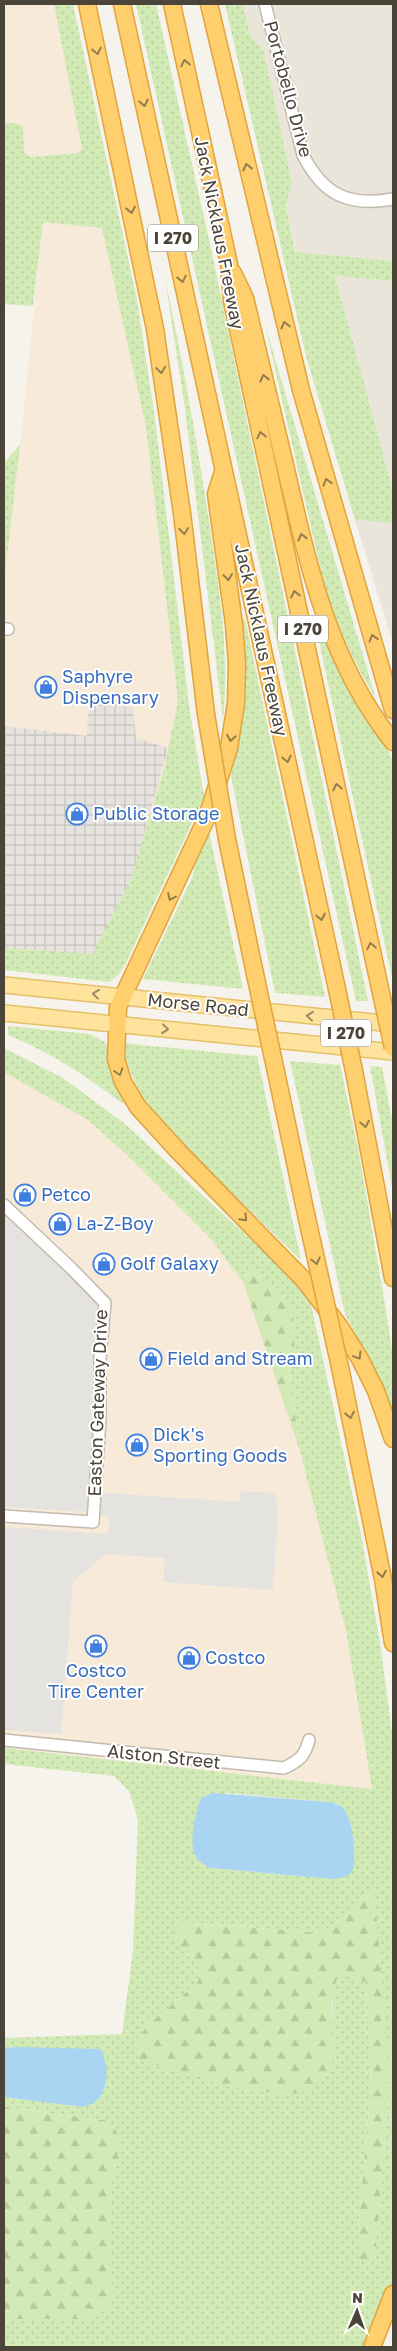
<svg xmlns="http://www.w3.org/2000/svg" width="397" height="2351" font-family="'Golos Text',sans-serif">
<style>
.residential{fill:#eae5da}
.commercial{fill:#f7ead8}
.industrial{fill:url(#industrial-grid)}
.grass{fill:url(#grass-dots);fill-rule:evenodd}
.forest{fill:url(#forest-firs)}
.parking{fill:#e5e3e0}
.water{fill:#a9d4f2}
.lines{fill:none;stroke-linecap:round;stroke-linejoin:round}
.minor-casing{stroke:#c2bbae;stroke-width:14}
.major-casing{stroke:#e6c16a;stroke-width:18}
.highway-casing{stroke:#e0a43c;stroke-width:19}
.minor{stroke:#fff;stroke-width:11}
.major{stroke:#ffe39c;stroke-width:15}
.highway{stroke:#ffcf6e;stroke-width:16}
.highway-bridge-casing{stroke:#e0a43c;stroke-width:19;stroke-linecap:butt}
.highway-bridge{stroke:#ffcf6e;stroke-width:16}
.oneway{stroke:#937c4e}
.oneway2{stroke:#9c8c66}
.labels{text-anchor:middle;stroke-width:4;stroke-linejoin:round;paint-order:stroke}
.shield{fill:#fff;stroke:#817c74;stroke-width:1}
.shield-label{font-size:16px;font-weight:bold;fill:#4b4439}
.street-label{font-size:18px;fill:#4b4439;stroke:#fff}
.shop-label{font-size:18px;fill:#366cbe;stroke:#fff;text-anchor:start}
</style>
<defs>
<pattern id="industrial-grid" width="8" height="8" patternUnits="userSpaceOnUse" patternTransform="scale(1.25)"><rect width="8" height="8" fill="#e6e2dd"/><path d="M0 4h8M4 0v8" fill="none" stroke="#c7c3be"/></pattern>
<pattern id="grass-dots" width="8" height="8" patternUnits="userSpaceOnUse" patternTransform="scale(1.25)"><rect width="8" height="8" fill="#d2eab5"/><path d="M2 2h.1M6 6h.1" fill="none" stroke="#b6ca9c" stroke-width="1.8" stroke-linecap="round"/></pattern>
<pattern id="forest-firs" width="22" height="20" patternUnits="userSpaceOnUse" patternTransform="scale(1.25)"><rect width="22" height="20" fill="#d2eab5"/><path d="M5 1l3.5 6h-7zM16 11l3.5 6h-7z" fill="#b6ca9c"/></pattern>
</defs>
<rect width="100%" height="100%" fill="#f6f3ec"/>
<g class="residential">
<polygon points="243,4 393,4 393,261 296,252 286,205 292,182 264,52 250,35"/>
<polygon points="335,276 393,281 393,491"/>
<polygon points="355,520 393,523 393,643"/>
</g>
<g class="commercial">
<polygon points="4,4 54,4 74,101 82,148 79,153 30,157 24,153 16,123 4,123"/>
<polygon points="43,222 102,228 146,427 178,701 164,769 130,883 92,955 4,948 4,574 20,445"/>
<polygon points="4,1072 88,1120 128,1156 212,1240 243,1282 300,1451 346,1631 372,1789 4,1748"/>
</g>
<polygon class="industrial" points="89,697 133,708 136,738 168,748 131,880 92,955 4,948 4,726 87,736"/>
<g class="grass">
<polygon points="54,4 73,4 137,300 155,419 189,705 204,797 125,965 118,975 109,982 4,970 4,948 92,954 130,882 164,769 178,701 146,427 102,228 43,222 33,306 4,304 4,123 16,123 23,127 24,152 30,157 79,153 82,148"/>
<polygon points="136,4 156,4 210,244 368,1001 356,1001"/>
<polygon points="225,4 243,4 250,35 264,52 292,182 286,205 295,252 393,261 393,281 335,276 393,491 393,523 355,520 306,356"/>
<path d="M165,278C182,359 197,440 209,522C219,588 230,652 223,719L185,409Z"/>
<path d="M265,325L376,699C353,662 337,625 324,584Z"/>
<polygon points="20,445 5,573 4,574 4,463"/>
<polygon points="245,619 325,997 275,993 231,776 239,734 242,698 241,620"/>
<path d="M320,622C333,650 345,680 360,707C370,727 388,742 393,763V982L315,623Z"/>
<polygon points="209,832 243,989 143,979 192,878 197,859"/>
<path d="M8,1026L90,1034L105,1042L126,1100L122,1103C86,1076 50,1052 8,1035Z"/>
<path d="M122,1043L257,1056L301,1260C275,1235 250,1210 224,1186C182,1145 133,1103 122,1043Z"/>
<path d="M4,1048L63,1078L124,1123L261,1249L310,1300L361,1534L380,1643L393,1739V2285L368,2347H4V2319H88L111,2252L110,2203L119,2138L110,2121L4,2107V2097L82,2107L16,2047L4,2048V2038L122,2034L133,1951L138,1819L129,1791L114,1776L4,1764V1748L372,1789L346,1631L300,1451L289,1368H295L254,1271L246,1274L243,1282L212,1240L128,1156L88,1120L4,1072ZM226,1793L330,1802L341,1806L346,1876L332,1879L211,1868L199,1861ZM367,1889L388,2051V2099L375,2261L358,2233L371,2084L366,1982L351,1977H338L333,1989L332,2065L282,2093L246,2089L154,2066L147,2026L198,1982L200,1968L187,1952L175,1942L183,1922L321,1933L357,1908Z"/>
<polygon points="290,1061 340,1065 359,1154 385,1304 393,1357 393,1413 374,1370 345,1314"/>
<polygon points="370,1066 382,1067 393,1125 393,1193"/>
</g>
<g class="forest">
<polygon points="254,1271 262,1274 293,1310 295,1368 289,1369 300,1451 243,1282 246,1274"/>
<path d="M367,1889H374L388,2051V2099L375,2261L368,2264L360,2260L358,2233L371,2084L366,1982L351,1977H338C326,2004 337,2036 332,2064C329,2078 312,2091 299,2093C263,2098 172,2074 138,2059L137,2043L147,2026L198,1982L200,1968L187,1952L175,1943L174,1930L183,1922L321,1933L357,1908Z"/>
<polygon points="4,2107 110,2121 120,2138 110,2203 113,2301 110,2308 88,2319 4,2319"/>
</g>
<polygon class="parking" points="4,1212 99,1305 91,1492 240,1502 241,1491 275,1493 278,1513 273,1590 163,1582 165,1558 105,1554 73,1582 61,1734 4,1730 4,1527 108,1534 109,1517 88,1512 4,1507"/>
<g class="water">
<path d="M213,1793L330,1802C333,1803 338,1804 341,1806C352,1813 359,1862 351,1873C346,1878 339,1878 333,1879L211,1868C207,1866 201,1863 198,1860C187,1845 195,1814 201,1798Z"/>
<path d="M16,2047L100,2049C110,2063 109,2092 94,2103C91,2105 85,2106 82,2107L4,2097V2048Z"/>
</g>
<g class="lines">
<g class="minor-casing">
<g id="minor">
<path d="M265,4L303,155C323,195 349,207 393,199"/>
<polyline points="4,629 8,629"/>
<polyline points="4,1205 72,1269 105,1303 100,1359 100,1419 93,1522 4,1516"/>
<path d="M4,1740L284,1768C299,1761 305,1756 309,1740"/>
</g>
</g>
<g class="major-casing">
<g id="major">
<polyline points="4,985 393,1024"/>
<polyline points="4,1013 393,1052"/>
</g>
</g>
<g class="highway-casing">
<g id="highway">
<polyline points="87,4 155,329 182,513 206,714"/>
<polyline points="122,4 337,989"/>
<polyline points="172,4 229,264 232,301 381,993"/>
<polyline points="209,4 301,390 393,710"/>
<path d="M233,273L245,298C258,354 272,409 285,465C308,564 328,661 393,742"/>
<polyline points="223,472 216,494 234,624 237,663 236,703 229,748 207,817 118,1007 116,1059 123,1082 138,1107 179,1152 304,1280 340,1327 360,1359 376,1391 393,1439"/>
<polyline points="227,839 255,974"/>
<polyline points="276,1072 306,1214"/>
<polyline points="355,1076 393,1278"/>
<polyline points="340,1367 383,1579 393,1643"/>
<polyline points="372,2347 393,2294"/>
</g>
</g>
<use href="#minor" class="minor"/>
<use href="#major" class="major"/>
<use href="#highway" class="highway"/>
<g class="highway-bridge-casing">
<g id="highway-bridge">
<polyline points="206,714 227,839"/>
<polyline points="255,974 276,1072"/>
<polyline points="337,989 355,1076"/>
<polyline points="381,993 393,1048"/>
<polyline points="306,1214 340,1367"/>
</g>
</g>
<use href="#highway-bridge" class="highway-bridge"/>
</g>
<defs><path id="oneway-chevron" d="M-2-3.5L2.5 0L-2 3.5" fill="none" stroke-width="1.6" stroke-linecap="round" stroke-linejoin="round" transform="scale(1.25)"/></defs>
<g class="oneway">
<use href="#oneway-chevron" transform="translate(97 51) rotate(78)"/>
<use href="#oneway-chevron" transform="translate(185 63) rotate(-102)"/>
<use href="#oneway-chevron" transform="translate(144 103) rotate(78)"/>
<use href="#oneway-chevron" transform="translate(247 167) rotate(-104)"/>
<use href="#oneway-chevron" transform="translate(131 210) rotate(79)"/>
<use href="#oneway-chevron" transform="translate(182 279) rotate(78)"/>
<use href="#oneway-chevron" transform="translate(285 325) rotate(-104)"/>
<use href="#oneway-chevron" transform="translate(161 370) rotate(82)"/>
<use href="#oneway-chevron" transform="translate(264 378) rotate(-104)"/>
<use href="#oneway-chevron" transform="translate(261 435) rotate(-102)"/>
<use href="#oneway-chevron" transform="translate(327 482) rotate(-106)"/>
<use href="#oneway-chevron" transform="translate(184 531) rotate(83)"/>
<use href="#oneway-chevron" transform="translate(302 537) rotate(-104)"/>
<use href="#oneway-chevron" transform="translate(228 577) rotate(83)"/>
<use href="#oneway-chevron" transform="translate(295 594) rotate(-102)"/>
<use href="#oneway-chevron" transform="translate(373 638) rotate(-107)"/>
<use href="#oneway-chevron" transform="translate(231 738) rotate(100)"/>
<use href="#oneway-chevron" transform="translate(287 759) rotate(78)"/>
<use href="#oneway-chevron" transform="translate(337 787) rotate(-102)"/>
<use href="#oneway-chevron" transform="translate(171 897) rotate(115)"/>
<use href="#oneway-chevron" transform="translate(321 917) rotate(78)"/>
<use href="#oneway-chevron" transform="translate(371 946) rotate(-102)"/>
<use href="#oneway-chevron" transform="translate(119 1072) rotate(72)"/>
<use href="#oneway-chevron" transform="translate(365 1124) rotate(79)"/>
<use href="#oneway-chevron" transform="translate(244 1218) rotate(46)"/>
<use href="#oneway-chevron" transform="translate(316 1261) rotate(77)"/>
<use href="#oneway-chevron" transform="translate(358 1356) rotate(59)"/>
<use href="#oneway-chevron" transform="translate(350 1415) rotate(79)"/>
<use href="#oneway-chevron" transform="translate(382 1574) rotate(79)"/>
</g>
<g class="oneway2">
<use href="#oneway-chevron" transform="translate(96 994) rotate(-174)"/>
<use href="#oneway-chevron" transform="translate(310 1016) rotate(-174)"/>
<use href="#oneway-chevron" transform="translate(165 1029) rotate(6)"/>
</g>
<defs>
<g id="shop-ring" transform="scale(1.125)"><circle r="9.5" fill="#fff" stroke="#3f7fe0" stroke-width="1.5"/><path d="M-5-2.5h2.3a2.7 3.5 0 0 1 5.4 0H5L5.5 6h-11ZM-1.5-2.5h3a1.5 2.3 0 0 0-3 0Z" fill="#3f7fe0"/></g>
</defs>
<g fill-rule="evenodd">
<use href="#shop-ring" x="46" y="687"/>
<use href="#shop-ring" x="77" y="814"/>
<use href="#shop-ring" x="25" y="1195"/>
<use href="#shop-ring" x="60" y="1224"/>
<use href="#shop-ring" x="104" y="1264"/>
<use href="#shop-ring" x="151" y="1359"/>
<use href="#shop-ring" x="137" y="1445"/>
<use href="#shop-ring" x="96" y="1646"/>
<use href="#shop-ring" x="189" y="1658"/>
</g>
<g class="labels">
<g class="shield">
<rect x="148" y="224.5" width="50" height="27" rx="4"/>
<rect x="278" y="615.5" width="50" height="27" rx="4"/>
<rect x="321" y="1019.5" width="50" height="27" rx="4"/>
</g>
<g class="shield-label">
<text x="173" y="244">I 270</text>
<text x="303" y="635">I 270</text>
<text x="346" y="1039">I 270</text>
</g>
<g class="street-label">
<text transform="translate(288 89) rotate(75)" y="6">Portobello Drive</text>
<text transform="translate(219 233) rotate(79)" y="6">Jack Nicklaus Freeway</text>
<text transform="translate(261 640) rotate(78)" y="6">Jack Nicklaus Freeway</text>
<text transform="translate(198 1005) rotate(6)" y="6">Morse Road</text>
<text transform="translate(98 1403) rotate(-88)" y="6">Easton Gateway Drive</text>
<text transform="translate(164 1757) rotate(6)" y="6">Alston Street</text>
</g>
<g class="shop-label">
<text x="62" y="683">Saphyre<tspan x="62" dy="21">Dispensary</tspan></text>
<text x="93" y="820">Public Storage</text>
<text x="41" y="1201">Petco</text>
<text x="76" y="1230">La-Z-Boy</text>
<text x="120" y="1270">Golf Galaxy</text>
<text x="167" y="1365">Field and Stream</text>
<text x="153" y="1441">Dick's<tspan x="153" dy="21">Sporting Goods</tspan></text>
<text x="205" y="1664">Costco</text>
<text x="96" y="1677" text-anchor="middle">Costco<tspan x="96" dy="21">Tire Center</tspan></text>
</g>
</g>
<rect width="397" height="2351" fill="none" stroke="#4b4439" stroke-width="10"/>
<g transform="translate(357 2311) rotate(2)" stroke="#ffffff" stroke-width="4" paint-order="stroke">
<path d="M0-4L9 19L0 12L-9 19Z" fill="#4b4439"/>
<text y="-8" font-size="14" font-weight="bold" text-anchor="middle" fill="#4b4439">N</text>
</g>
</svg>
